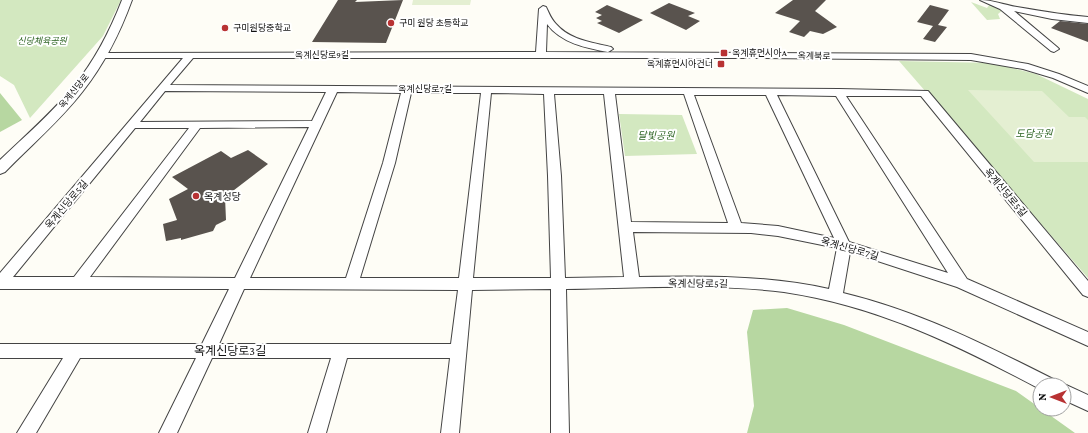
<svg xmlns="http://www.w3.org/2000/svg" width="1088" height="433" font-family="'Crimson Pro','Noto Sans KR',serif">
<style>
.green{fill:#d3e8c0}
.forest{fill:#b7d7a1}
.pitch{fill:#e4efd2}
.building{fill:#59534e}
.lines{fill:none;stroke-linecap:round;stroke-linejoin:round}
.minor-casing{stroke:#444;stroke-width:2}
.tertiary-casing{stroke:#444;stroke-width:2}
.minor{fill:#fff;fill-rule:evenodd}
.tertiary{fill:#fff;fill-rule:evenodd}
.poi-dot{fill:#b83233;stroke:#fff;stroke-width:1.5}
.labels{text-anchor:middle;stroke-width:4;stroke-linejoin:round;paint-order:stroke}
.far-poi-label{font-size:9px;fill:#111;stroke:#fff;text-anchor:start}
.far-park-label{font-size:9px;font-style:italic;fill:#2f6525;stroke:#fff}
.far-street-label{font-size:9px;fill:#111;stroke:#fff}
.park-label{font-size:10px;font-style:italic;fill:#2f6525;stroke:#fff}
.street-label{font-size:10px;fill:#111;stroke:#fff}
.poi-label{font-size:10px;fill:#111;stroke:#fff;text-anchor:start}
.near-street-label{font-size:12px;fill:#111;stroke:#fff}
</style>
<rect width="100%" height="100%" fill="#fefdf6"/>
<g class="green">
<polygon points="0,0 121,0 103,36 30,118 14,85 0,76"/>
<polygon points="971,2 987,8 990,4 1004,9 998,14 1000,19 987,20"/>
<polygon points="899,61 993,63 1036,74 1088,99 1088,278"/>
<polygon points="619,114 682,115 697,154 625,156"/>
</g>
<g class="forest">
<polygon points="0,93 22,120 0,132"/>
<polygon points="787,308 844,325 1016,391 1075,433 747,433 754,406 747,332 753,310"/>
</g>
<g class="pitch">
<polygon points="413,0 471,0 470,5 412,5"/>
<polygon points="968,90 1042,91 1069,117 1085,117 1088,120 1088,162 1034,162"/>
</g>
<g class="building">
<polygon points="338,0 357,0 355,2 403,0 386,43 312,42"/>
<polygon points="793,0 826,0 815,11 837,27 823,34 810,31 804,37 789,32 800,21 775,13"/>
<polygon points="669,3 695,13 688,16 700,21 686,30 650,13"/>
<polygon points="607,5 643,20 619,33 597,23 602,21 596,18 602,15 595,12"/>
<polygon points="930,5 949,10 938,25 947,27 935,42 923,39 933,26 917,22"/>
<polygon points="1060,21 1088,24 1088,42 1051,28"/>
<polygon points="248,150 268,164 225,197 226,220 216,225 213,231 181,240 181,238 166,241 163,224 177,220 169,199 188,189 172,177 221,151 231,158"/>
</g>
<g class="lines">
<g class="minor-casing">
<g id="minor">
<path d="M980,0C993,0 1004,5 1017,7C1040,11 1064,15 1088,17V23L1052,19L1014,11L1057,47L1059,49L1054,52L1051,51L1000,9Z"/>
<path d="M543,6L546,7C549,13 551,19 556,24C570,40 591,42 611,47L613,49L608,52C586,48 561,43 547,24L546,52L971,54L1028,64L1059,74L1088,86V93L1053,78L1023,69L971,60L763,58H193L170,85L839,89L928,91L1088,281V297L1083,295L921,96H846L967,279L1088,332V346L957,287L850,252L843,293C918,311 986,345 1055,380L1057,385H1040V389C957,345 878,306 784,292C714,283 636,288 566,289L569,433H551V289L472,290L459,433H441L450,358H347L326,433H308L331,358H212L177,433H159L196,358H80L36,433H17L63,358H0V344H202L229,289H0V273L183,58H102L99,57L97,55L99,53L536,52L539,9ZM165,91L326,92L312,121L140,122ZM337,92L401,93L383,163L346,278H250ZM411,93H481L459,278H360L395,163ZM491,93L544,94L548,176L551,278H473ZM554,94H604L624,277L565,278L561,176ZM615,94H684L728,223L631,222ZM694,95H766L834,238L778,226L741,223ZM777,95L836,96L948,273L849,242ZM309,127L235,278L90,277L200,128ZM135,128H189L74,277H13ZM633,232L751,233L778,236L837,248L829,289C766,275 703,276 639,277ZM244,289L458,290L451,344H219Z"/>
<polygon points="1064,384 1088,395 1088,411 1064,400 1064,385 1062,385"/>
</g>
</g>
<g class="tertiary-casing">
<path id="tertiary" d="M122,0H132C120,33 105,63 83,91C60,121 31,145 5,172L0,174V160C25,136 52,113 74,86C95,60 110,31 122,0Z"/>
</g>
<use href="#minor" class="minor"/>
<use href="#tertiary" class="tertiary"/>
</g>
<g class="poi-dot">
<circle cx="391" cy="23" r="4"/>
<circle cx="225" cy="28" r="4"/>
<rect x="720" y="49" width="8" height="8" rx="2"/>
<rect x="717" y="60" width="8" height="8" rx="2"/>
<circle cx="196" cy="196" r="4"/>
</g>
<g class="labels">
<g class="far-poi-label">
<text x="399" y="26">구미 원당 초등학교</text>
<text x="233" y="31">구미원당중학교</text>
<text x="732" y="56">옥계휴먼시아A</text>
<text x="713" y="67" text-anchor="end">옥계휴먼시아건너</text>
</g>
<g class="far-park-label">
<text x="42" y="44">신당체육공원</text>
</g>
<g class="far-street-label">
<text x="322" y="58">옥계신당로9길</text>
<text transform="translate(814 56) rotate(1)" y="3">옥계북로</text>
<text x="425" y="92">옥계신당로7길</text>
<text transform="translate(74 91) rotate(-51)" y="3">옥계신당로</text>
</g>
<g class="park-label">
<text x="1034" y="137">도담공원</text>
<text x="656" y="139">달빛공원</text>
</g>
<g class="street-label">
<text transform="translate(1006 192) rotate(50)" y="4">옥계신당로5길</text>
<text transform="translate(66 204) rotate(-50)" y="4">옥계신당로5길</text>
<text transform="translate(850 248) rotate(16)" y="4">옥계신당로7길</text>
<text transform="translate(698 283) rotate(1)" y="4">옥계신당로5길</text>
</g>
<g class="poi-label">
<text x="204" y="200">옥계성당</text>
</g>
<g class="near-street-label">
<text x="230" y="355">옥계신당로3길</text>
</g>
</g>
<g transform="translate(1052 397) rotate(270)"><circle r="19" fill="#ffffff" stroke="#a0a0a0"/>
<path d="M0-3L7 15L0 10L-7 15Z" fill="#b83233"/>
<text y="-6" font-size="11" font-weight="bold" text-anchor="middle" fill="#111111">N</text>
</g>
</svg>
